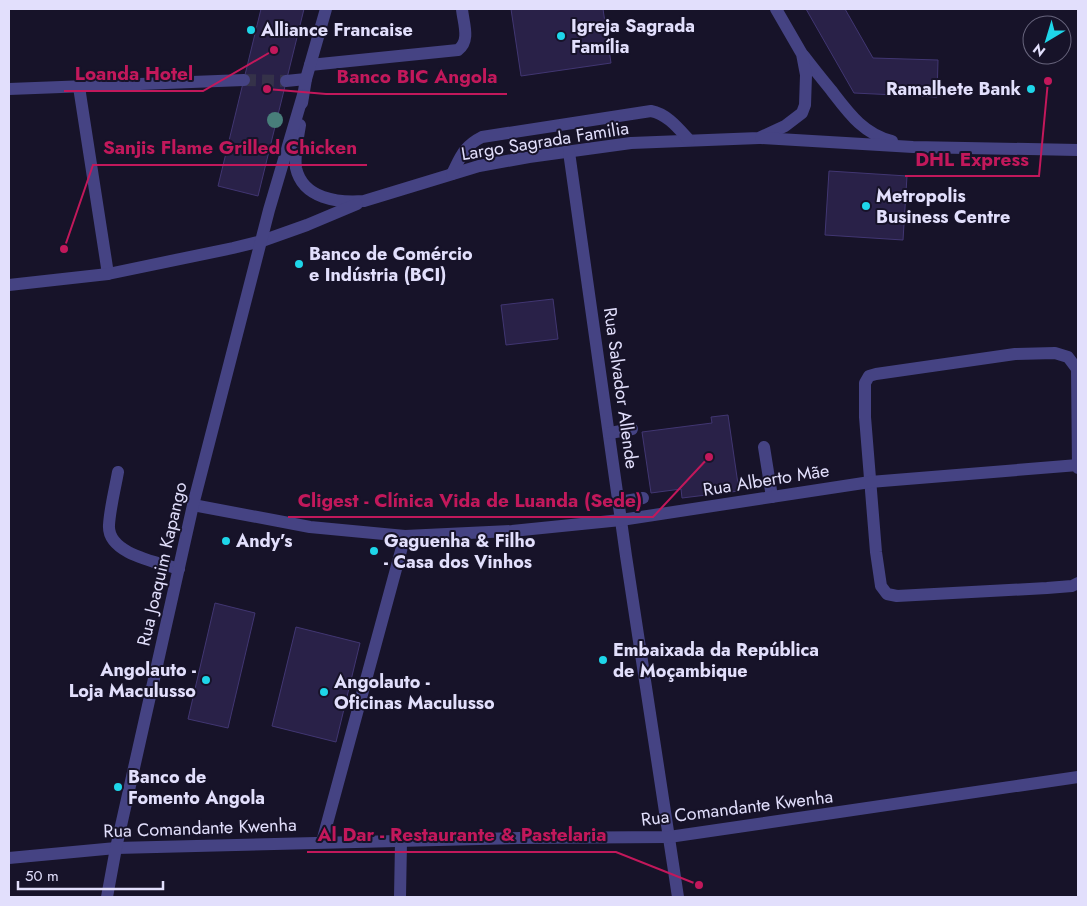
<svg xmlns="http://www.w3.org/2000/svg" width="1087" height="906" font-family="Jost,sans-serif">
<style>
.building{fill:#292148;stroke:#413672}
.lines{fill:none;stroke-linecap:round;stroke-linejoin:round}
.minor-tunnel{stroke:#353249;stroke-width:12;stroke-dasharray:12 6;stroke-linecap:butt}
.minor{stroke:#454383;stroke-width:12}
.tree{fill:#487e7a}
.poi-dot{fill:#1ed6e9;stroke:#171329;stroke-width:2}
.labels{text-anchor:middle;stroke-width:4;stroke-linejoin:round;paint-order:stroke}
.poi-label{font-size:18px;font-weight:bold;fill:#e2dffc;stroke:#171329;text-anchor:start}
.street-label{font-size:18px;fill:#e2dffc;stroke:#171329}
.leader{fill:none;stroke:#c2185b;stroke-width:2}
.callout-dot{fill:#c2185b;stroke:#171329;stroke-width:2}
.callout-label{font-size:19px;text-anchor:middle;font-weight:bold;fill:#c2185b;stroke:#171329;stroke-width:4;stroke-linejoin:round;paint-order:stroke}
</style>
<rect width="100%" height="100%" fill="#171329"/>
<g class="building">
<polygon points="261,9 304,9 258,196 218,186"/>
<polygon points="511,9 603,9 611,63 521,76"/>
<polygon points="806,9 845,9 873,58 938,60 937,97 854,93"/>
<polygon points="829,171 907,176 903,240 825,235"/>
<polygon points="553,299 558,339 506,345 501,305"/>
<polygon points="728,415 739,491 682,498 681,489 651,493 642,432 712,423 711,417"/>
<polygon points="215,603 255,613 228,728 188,719"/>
<polygon points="296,627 360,643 336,742 272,726"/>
</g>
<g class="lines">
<polyline class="minor-tunnel" points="244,80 286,81"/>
<g class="minor">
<path d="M804,56C813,68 822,79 831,90C848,112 863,134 892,141"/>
<path d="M310,65L458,50C471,41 463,22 462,9"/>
<polyline points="286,81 306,79"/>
<polyline points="79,87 108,274"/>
<polyline points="9,89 244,80"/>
<polyline points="302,103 306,79 326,9"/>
<path d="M300,125C298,138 294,155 296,168C303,199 338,203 364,201L479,166L529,157L631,143L759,138L785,126L802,113L805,105L806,75L802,54L776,9"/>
<polyline points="761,138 913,147 1078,150"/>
<polyline points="569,152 626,556 678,897"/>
<path d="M452,174C461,156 464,146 482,137L651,111C667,114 678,128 689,140"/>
<polyline points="9,285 108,274 233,248 262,241 307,225 357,204"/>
<polyline points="610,433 632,429"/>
<polyline points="764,447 772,497"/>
<polyline points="1078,468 1077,369 1068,357 1055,353 1015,354 876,374 869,376 865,383 865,417 876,552 881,586 887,594 897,596 1047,588 1072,586 1078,583"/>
<path d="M118,472C115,489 110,508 109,525C107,554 157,562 179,569"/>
<polyline points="619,502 643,498"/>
<polyline points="193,505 310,527 405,536 512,531 621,520 870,482 1078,465"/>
<polyline points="322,842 405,536"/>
<polyline points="9,858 116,848 520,838 669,837 1078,777"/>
<polyline points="107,897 116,848 193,505 269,210 303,95"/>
<polyline points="400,897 401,842"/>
</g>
</g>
<circle class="tree" cx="275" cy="120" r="8"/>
<g class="poi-dot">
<circle cx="251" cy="30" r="5"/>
<circle cx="561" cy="36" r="5"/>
<circle cx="1031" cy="89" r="5"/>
<circle cx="866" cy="206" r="5"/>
<circle cx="299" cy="264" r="5"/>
<circle cx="226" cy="541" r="5"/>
<circle cx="374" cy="551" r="5"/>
<circle cx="603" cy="660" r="5"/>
<circle cx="206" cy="680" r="5"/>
<circle cx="324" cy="692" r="5"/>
<circle cx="118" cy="787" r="5"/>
</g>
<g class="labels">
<g class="poi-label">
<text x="571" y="32">Igreja Sagrada<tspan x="571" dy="21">Família</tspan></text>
<text x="261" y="36">Alliance Francaise</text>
<text x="1021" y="95" text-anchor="end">Ramalhete Bank</text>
<text x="876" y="202">Metropolis<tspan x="876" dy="21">Business Centre</tspan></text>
<text x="309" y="260">Banco de Comércio<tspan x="309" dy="21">e Indústria (BCI)</tspan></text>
<text x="236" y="547">Andy’s</text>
<text x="384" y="547">Gaguenha &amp; Filho<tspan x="384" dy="21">- Casa dos Vinhos</tspan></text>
<text x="613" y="656">Embaixada da República<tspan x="613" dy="21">de Moçambique</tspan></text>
<text x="196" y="676" text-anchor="end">Angolauto -<tspan x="196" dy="21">Loja Maculusso</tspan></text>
<text x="334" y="688">Angolauto -<tspan x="334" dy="21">Oficinas Maculusso</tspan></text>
<text x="128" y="783">Banco de<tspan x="128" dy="21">Fomento Angola</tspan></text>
</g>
<g class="street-label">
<text transform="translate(545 141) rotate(-9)" y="6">Largo Sagrada Familia</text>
<text transform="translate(621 388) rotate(82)" y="6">Rua Salvador Allende</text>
<text transform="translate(766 480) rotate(-9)" y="6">Rua Alberto Mãe</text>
<text transform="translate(162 564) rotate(-77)" y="6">Rua Joaquim Kapango</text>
<text transform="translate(737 808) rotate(-7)" y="6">Rua Comandante Kwenha</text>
<text transform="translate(200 828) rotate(-2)" y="6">Rua Comandante Kwenha</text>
</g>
</g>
<path class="leader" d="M274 50L203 91H64M267 89L326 94H507M64 249L93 165H367M1048 81L1039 176H905M709 457L653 517H288M699 885L616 852H307"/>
<g class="callout-dot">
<circle cx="274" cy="50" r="5"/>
<circle cx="267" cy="89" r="5"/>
<circle cx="64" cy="249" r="5"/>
<circle cx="1048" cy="81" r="5"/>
<circle cx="709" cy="457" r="5"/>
<circle cx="699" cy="885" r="5"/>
</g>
<g class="callout-label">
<text x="134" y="80">Loanda Hotel</text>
<text x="417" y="83">Banco BIC Angola</text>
<text x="230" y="154">Sanjis Flame Grilled Chicken</text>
<text x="972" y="166">DHL Express</text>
<text x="470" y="507">Cligest - Clínica Vida de Luanda (Sede)</text>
<text x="462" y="841">Al Dar - Restaurante &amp; Pastelaria</text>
</g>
<rect width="1087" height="906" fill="none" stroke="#e2dffc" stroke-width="20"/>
<g transform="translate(1047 40) rotate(218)"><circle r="24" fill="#171329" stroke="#68657d"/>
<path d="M0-4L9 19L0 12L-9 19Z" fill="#1ed6e9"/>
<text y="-8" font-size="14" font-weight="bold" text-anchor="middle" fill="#e2dffc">N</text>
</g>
<path d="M18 881v8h145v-8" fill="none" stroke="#e2dffc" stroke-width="2.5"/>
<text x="25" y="881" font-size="15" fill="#e2dffc" stroke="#171329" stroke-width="4" paint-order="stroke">50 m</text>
</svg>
